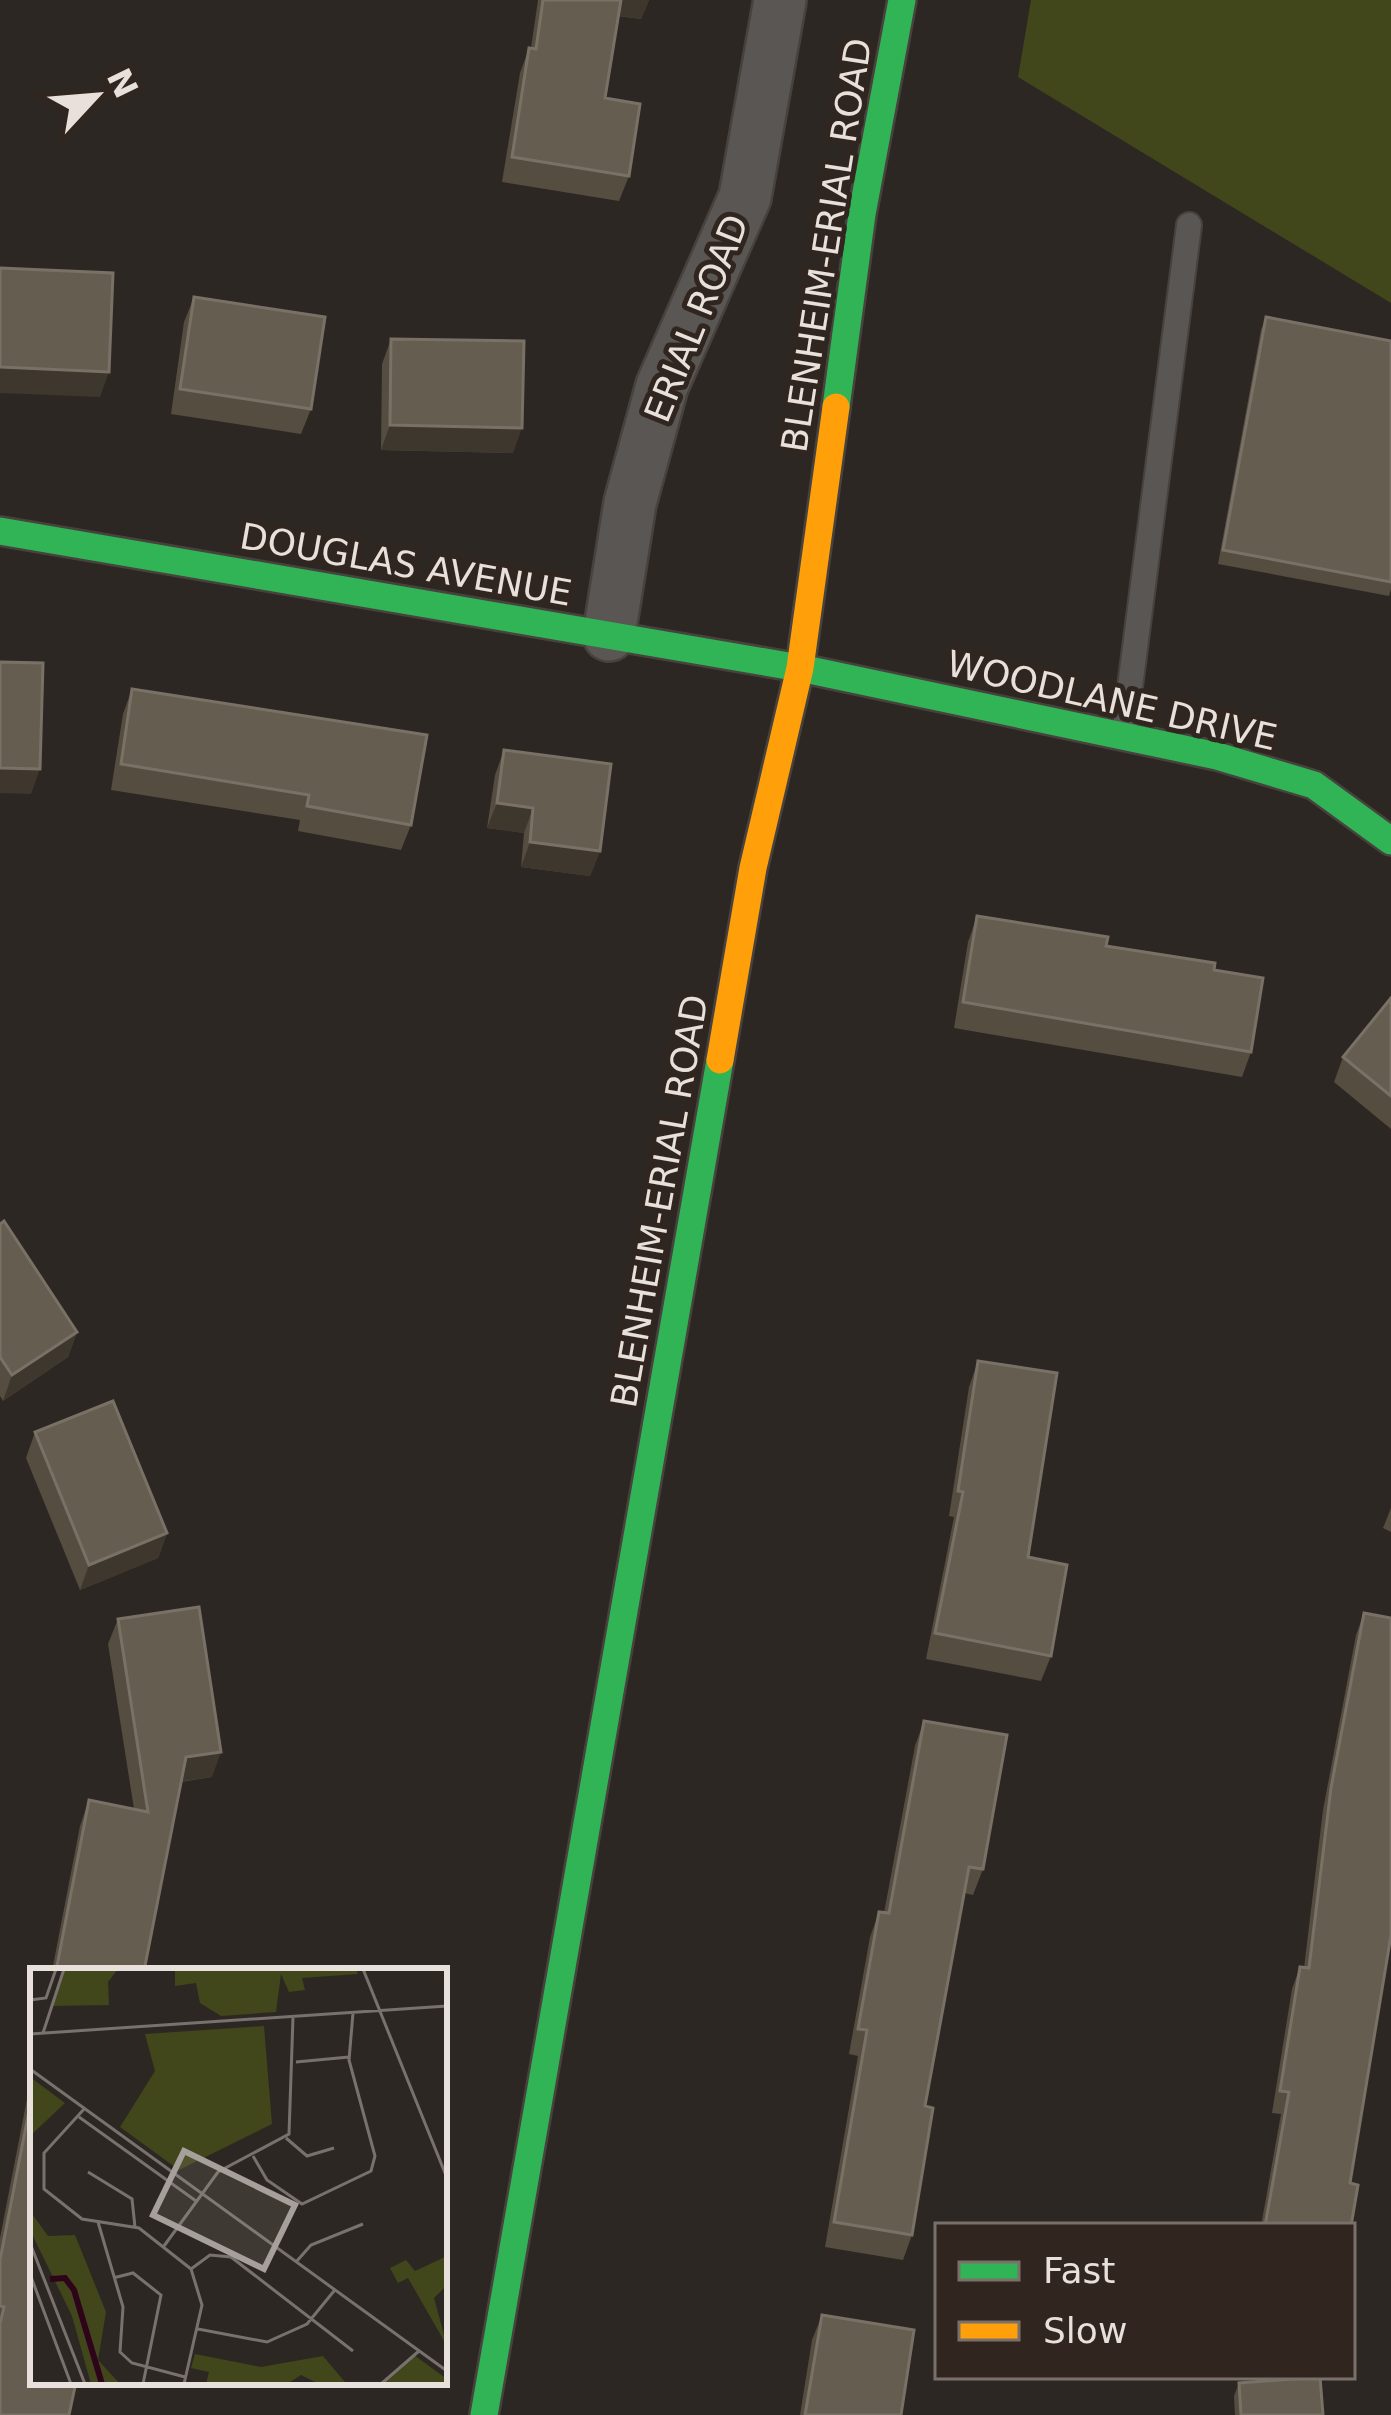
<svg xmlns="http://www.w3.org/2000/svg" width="1391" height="2415" font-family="'DejaVu Sans',sans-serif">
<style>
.green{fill:#41461b}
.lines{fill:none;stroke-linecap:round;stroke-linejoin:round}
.lane-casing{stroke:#47423e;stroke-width:28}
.street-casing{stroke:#47423e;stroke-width:56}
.fast-casing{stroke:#47423e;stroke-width:32}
.slow-casing{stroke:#47423e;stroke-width:32}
.lane{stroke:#5a5653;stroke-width:24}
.street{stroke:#5a5653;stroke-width:51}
.fast{stroke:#30b455;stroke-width:27}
.slow{stroke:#ff9f0a;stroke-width:27}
.wall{fill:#544d40}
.shaded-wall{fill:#3e372d}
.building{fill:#645d50;stroke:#797166;stroke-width:3}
.labels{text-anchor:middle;stroke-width:10;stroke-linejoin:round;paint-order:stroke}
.street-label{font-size:36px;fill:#e8e0db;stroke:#31261f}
.inset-river{fill:none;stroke:#2e041b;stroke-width:6}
.inset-road{fill:none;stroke:#78716d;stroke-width:3}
.view{fill:#a79f9b;fill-opacity:0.15;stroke:#a79f9b;stroke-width:6}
.inset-edge{fill:none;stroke:#e8e0db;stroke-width:6}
</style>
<rect width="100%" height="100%" fill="#2d2723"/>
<polygon class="green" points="1031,0 1391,0 1391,303 1018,77"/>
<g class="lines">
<g class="lane-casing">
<polyline id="lane" points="1124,734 1189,225"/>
</g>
<g class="street-casing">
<polyline id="street" points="609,635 630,503 662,386 745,197 780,0"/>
</g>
<g class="fast-casing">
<g id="fast">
<polyline points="836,407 862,214 902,0"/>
<polyline points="0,531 800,668 1217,756 1314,785 1391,841"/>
<polyline points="484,2415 720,1060"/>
</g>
</g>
<g class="slow-casing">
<polyline id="slow" points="720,1060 753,868 800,668 836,407"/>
</g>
<use href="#lane" class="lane"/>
<use href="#street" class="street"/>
<use href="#fast" class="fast"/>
<use href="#slow" class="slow"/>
</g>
<g class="wall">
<polygon points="538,0 649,0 641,19 618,16 605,98 629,176 619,201 502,182 520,73 529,48 531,48"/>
<polygon points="194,297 311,409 301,434 171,414 184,322"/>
<polygon points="1266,317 1391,341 1391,589 1389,596 1218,564 1261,330"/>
<polygon points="391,339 513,453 381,450 382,364"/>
<polygon points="132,689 411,825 401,850 298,831 300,820 111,790 123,714"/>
<polygon points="504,750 600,851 590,876 521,867 524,833 487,828 495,775"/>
<polygon points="977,916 1106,946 1251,1052 1242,1077 954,1028 968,942"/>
<polygon points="1391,998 1391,1129 1334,1082 1343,1057"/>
<polygon points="0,1224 77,1332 68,1357 3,1401 0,1396"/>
<polygon points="978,1361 1028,1557 1051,1656 1041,1681 926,1659 954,1517 949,1516 969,1387"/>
<polygon points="35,1432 167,1533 158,1558 80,1590 26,1458"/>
<polygon points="1391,1508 1391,1532 1383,1528"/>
<polygon points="1364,1613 1389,1948 1350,2183 1351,2226 1261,2226 1281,2114 1272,2113 1292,1989 1300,1967 1304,1968 1323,1810 1356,1635"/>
<polygon points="118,1619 212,1777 181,1782 144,1971 52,1971 80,1826 89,1800 134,1809 108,1644"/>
<polygon points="924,1721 983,1869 973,1895 964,1893 925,2106 912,2235 903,2260 825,2247 858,2056 849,2054 870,1937 879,1912 884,1913 915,1746"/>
<polygon points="33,2068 33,2382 0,2415 0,2238"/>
<polygon points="822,2315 901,2415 800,2415 812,2340"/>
<polygon points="1239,2383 1323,2415 1235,2415 1234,2396"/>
</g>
<g class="shaded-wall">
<polygon points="619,0 649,0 641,19 613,15"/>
<polygon points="0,367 109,372 100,397 0,393"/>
<polygon points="390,425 522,428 513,453 381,450"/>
<polygon points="0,768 40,769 31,794 0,793"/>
<polygon points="497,803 533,808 524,833 487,828"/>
<polygon points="530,842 600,851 590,876 521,867"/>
<polygon points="77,1332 68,1357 3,1401 12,1375"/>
<polygon points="167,1533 158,1558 80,1590 89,1565"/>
<polygon points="221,1752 212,1777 177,1782 186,1757"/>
</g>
<g class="building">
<polygon points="543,0 621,0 605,98 640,104 629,176 512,157 529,48 536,49"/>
<polygon points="0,268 113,273 109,372 0,367"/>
<polygon points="194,297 325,317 311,409 180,389"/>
<polygon points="1266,317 1391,341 1391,582 1223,550"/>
<polygon points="391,339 524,341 522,428 390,425"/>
<polygon points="0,662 43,663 40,769 0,768"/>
<polygon points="132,689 427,735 411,825 307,806 309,795 121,764"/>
<polygon points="504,750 611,764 600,851 530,842 533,808 497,803"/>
<polygon points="977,916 1108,937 1106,946 1215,963 1214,970 1263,978 1251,1052 963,1002"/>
<polygon points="1391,998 1391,1096 1343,1057"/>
<polygon points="4,1221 77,1332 12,1375 0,1357 0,1224"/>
<polygon points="978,1361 1057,1373 1028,1557 1067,1565 1051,1656 935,1633 963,1492 958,1491"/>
<polygon points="113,1401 167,1533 89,1565 35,1432"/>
<polygon points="199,1607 221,1752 186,1757 144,1971 56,1971 89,1800 148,1812 118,1619"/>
<polygon points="1364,1613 1391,1618 1391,1935 1350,2183 1358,2185 1351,2226 1265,2226 1289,2092 1280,2091 1300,1967 1309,1968 1331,1788"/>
<polygon points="924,1721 1007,1735 983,1869 969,1867 925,2106 933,2108 912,2235 834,2222 867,2030 858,2029 879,1912 889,1913"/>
<polygon points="33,2090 33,2382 76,2382 69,2415 0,2415 0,2324 4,2307 0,2306 0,2260"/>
<polygon points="822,2315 914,2330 901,2415 805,2415"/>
<polygon points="1320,2377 1323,2415 1241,2415 1239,2383"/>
</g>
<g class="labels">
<g class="street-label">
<text transform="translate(826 245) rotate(-81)" y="13">BLENHEIM-ERIAL ROAD</text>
<text transform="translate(696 318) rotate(-68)" y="13">ERIAL ROAD</text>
<text transform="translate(406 564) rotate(10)" y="13">DOUGLAS AVENUE</text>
<text transform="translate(1112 700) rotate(13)" y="13">WOODLANE DRIVE</text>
<text transform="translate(659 1201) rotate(-80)" y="13">BLENHEIM-ERIAL ROAD</text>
</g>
</g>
<g transform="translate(30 1968)">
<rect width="417" height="417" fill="#2d2723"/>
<path d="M33,1H88L78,14L79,37L22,38ZM145,1H326L328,6L272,10L275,22L259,24L251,6L246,44L191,48L170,35L166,15L145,18ZM234,58L242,156L149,202L90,159L125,103L115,66ZM0,109L35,135L0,168ZM0,243L18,268L45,267L76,344L68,392L90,416H61L42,348L0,262ZM417,288V317L404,330L417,378L378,310L368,315L360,300L376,292L385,303ZM165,386L231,399L293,388L315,414L289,416L271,407L257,416H176L179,404L161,400ZM384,387L417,411V416H351Z" fill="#41461b"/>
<path class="inset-river" d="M20,311L35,310L44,322L72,416"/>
<path class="inset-road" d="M333,1L417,210M0,32L16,30L26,1M13,65L34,1M0,66L417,38M266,94L319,89M0,101L417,403M55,140L14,185V221L52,251L109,260L161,301L172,337L154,416M49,149L166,233M256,170L277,188L304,180M223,188L237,212L272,236L341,203L345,188L319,92L323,45M58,204L102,231L105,259M68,254L93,339L90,384L102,395L155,409M0,275L55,416M134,278L188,204L259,166L263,49M266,294L281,277L333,256M161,301L180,287L201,289L323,383M0,306L41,416M83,310L103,305L131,327L113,416M168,361L237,374L277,356L304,323M351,416L389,383"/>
<path class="view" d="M154,183L265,237L234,301L123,247Z"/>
<rect width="417" height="417" class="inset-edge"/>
</g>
<rect x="935" y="2223" width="420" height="156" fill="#31261f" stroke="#7a706a" stroke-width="3"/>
<rect x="959" y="2262" width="60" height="18" fill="#30b455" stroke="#7a706a" stroke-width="3"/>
<text x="1043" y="2283" font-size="36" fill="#e8e0db">Fast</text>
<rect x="959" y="2322" width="60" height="18" fill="#ff9f0a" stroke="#7a706a" stroke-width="3"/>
<text x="1043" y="2343" font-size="36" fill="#e8e0db">Slow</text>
<g transform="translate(96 96) rotate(64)" stroke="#31261f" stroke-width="9" paint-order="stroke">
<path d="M0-9L21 45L0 30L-21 45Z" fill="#e8e0db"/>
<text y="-18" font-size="33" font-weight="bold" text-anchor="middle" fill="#e8e0db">N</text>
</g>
</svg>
